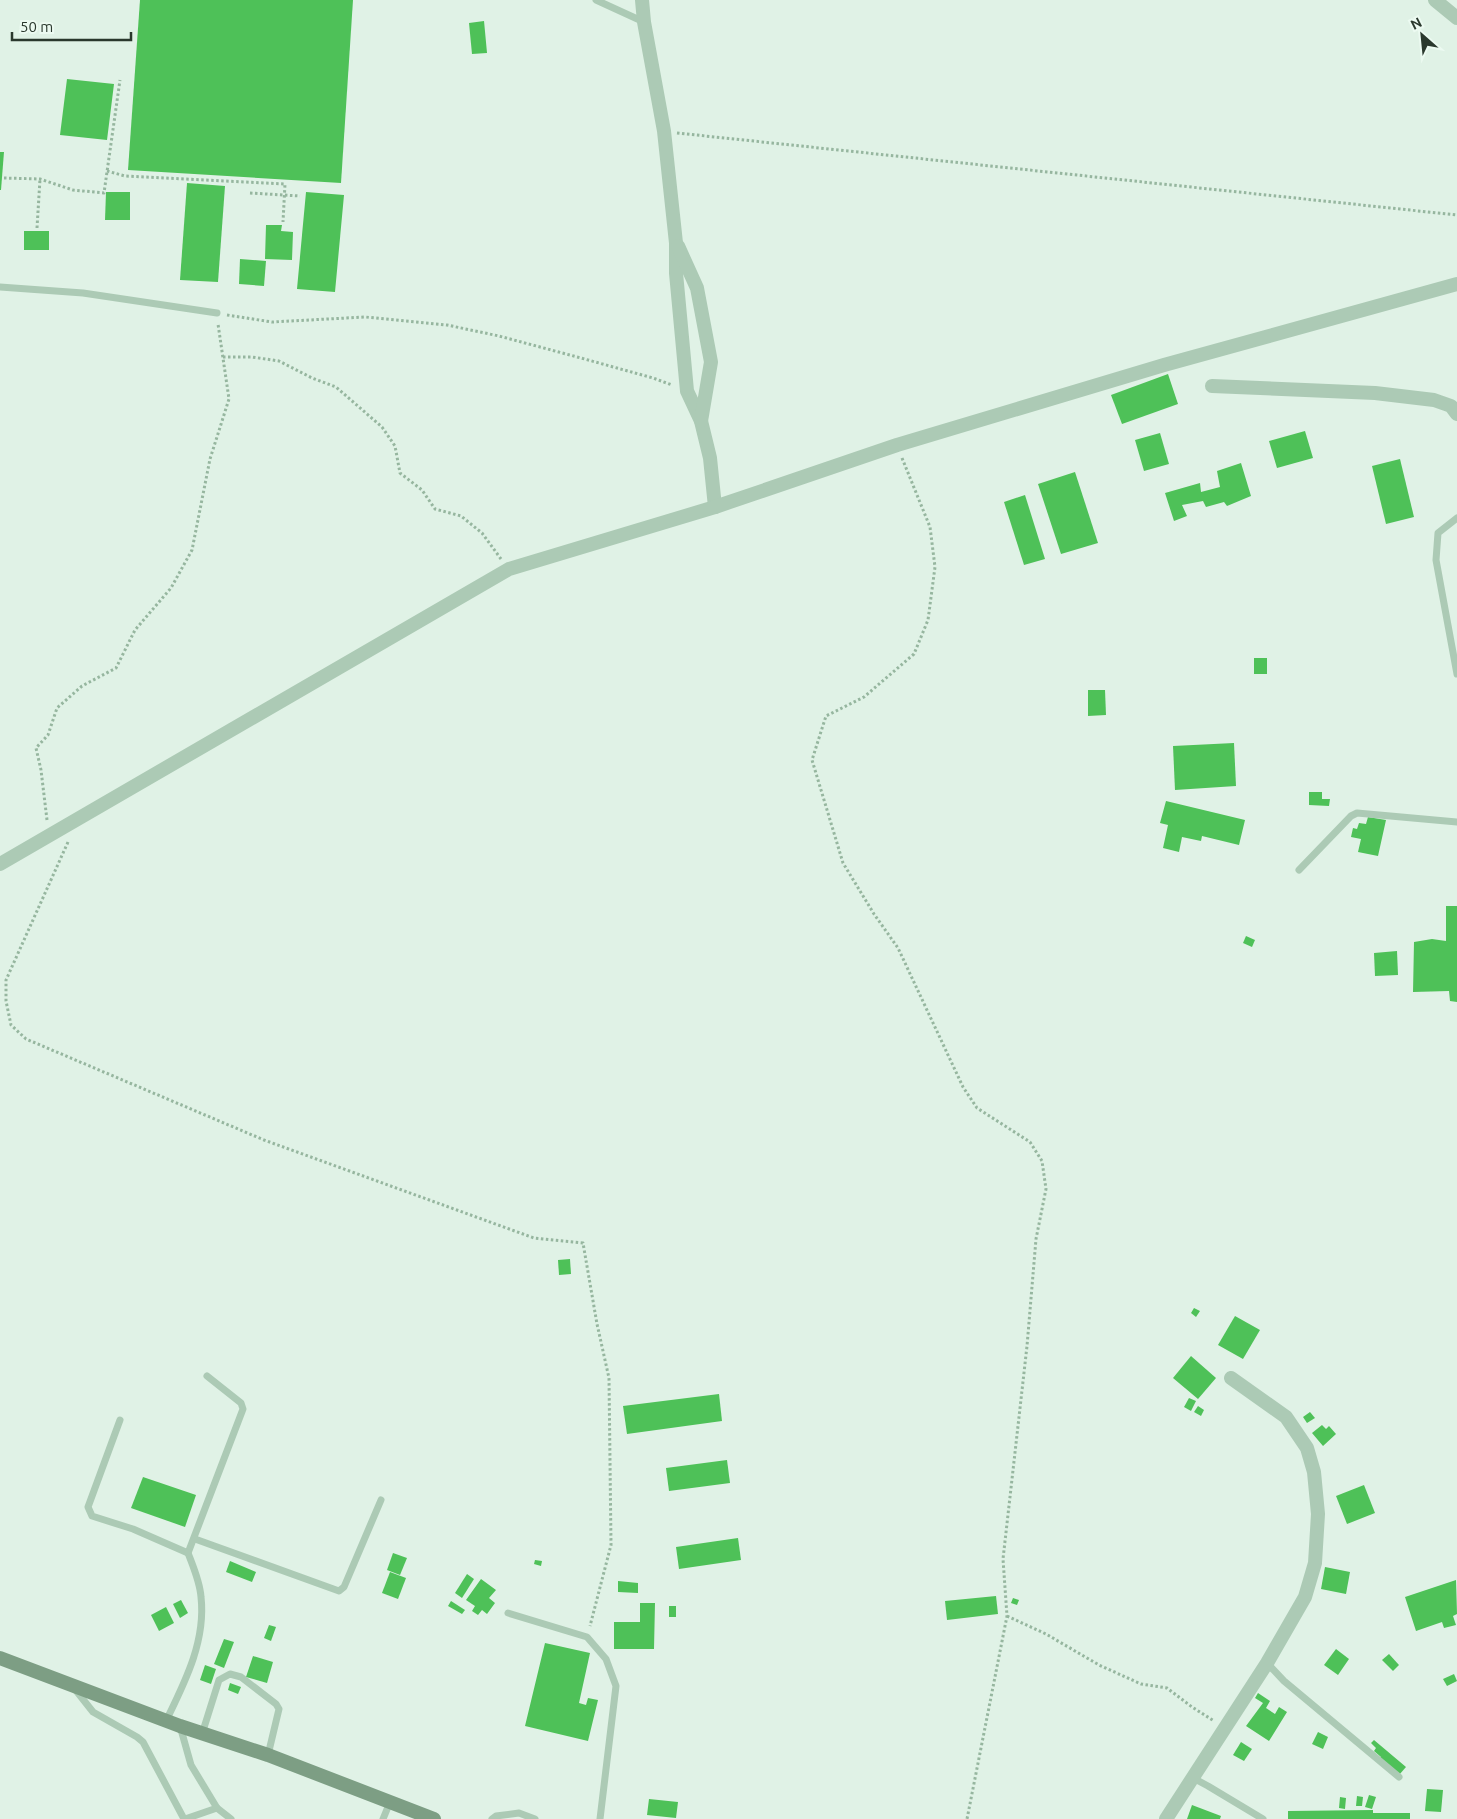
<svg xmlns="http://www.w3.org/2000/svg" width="1457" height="1819" font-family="Ubuntu,sans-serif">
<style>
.building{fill:#4ec158}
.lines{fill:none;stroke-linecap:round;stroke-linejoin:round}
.path{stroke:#96b69f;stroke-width:3;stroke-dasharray:2.5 2.5;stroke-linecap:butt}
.service{stroke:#accab5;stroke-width:7}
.minor{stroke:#accab5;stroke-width:14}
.secondary{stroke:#7d9e84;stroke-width:14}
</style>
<rect width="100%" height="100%" fill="#e0f2e6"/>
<g class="building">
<polygon points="140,0 353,0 341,183 128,170"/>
<polygon points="484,21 487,53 472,54 469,23"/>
<polygon points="67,79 114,84 107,140 60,135"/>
<polygon points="0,152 4,152 1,190 0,190"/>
<polygon points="187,183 225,186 218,282 180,280"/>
<polygon points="106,192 130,192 130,220 105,220"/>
<polygon points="306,192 344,195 335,292 297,289"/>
<polygon points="266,225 282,225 281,231 293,232 292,260 265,259"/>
<rect x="24" y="231" width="25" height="19"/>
<polygon points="240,259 266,261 264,286 239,284"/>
<polygon points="1168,374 1178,404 1122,424 1111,395"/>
<polygon points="1305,431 1313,458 1277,468 1269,441"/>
<polygon points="1160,433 1169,464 1144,471 1135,440"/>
<polygon points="1400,459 1414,517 1386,524 1372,466"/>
<polygon points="1241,463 1251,496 1227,506 1224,502 1206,507 1203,501 1182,505 1187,516 1174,521 1165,493 1200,483 1201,492 1220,487 1217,471"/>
<polygon points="1075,472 1098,543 1061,554 1038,484"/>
<polygon points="1025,495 1045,559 1024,565 1004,502"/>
<rect x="1254" y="658" width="13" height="16"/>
<polygon points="1088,690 1105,690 1106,715 1088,716"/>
<polygon points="1234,743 1236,786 1175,790 1173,746"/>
<polygon points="1309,792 1322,792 1322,799 1330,799 1329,806 1309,805"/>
<polygon points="1166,801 1245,820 1239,845 1202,836 1201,841 1182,837 1179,852 1163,848 1168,825 1160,823"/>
<polygon points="1368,817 1386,820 1378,856 1358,852 1361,839 1351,837 1353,828 1357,829 1359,823 1366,824"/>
<polygon points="1446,906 1457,906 1457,1002 1450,1001 1449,991 1413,992 1414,942 1432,939 1446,941"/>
<polygon points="1246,936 1255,940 1252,947 1243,943"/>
<polygon points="1397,951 1398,975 1375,976 1374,953"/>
<polygon points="570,1259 571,1274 559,1275 558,1260"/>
<polygon points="1194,1308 1200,1311 1196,1317 1191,1313"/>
<polygon points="1235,1316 1260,1330 1243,1359 1218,1345"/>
<polygon points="1191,1356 1216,1378 1198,1399 1173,1378"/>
<polygon points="719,1394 722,1421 627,1434 623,1406"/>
<polygon points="1189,1398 1196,1401 1191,1411 1184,1407"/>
<polygon points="1198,1406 1204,1410 1201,1416 1194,1412"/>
<polygon points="1310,1412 1315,1418 1307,1423 1303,1417"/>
<polygon points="1322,1425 1326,1429 1329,1426 1336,1434 1323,1446 1312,1433"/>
<polygon points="727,1460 730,1483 669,1491 666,1468"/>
<polygon points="143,1477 196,1495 185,1527 131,1508"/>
<polygon points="1364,1485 1375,1513 1347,1524 1336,1496"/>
<polygon points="738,1538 741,1560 679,1569 676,1547"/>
<polygon points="393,1553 407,1558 400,1575 387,1570"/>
<polygon points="535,1560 542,1561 541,1566 534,1564"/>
<polygon points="230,1561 256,1572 252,1582 226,1572"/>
<polygon points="1325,1567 1350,1572 1346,1594 1321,1589"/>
<polygon points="390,1572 406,1578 398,1599 382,1593"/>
<polygon points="467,1574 474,1579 462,1598 455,1593"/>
<polygon points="481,1579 496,1590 489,1598 495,1603 487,1614 482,1610 478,1615 472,1611 475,1606 466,1600"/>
<polygon points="1456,1580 1457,1614 1453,1616 1456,1625 1444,1628 1442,1622 1416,1631 1405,1597"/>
<polygon points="618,1581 638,1583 638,1593 618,1592"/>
<polygon points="996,1596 998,1614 947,1620 945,1601"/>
<polygon points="1013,1598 1019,1600 1017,1605 1011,1603"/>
<polygon points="181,1600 188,1613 180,1618 173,1604"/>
<polygon points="451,1601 465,1610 462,1614 448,1606"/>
<polygon points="640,1603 655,1603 654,1649 614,1649 614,1622 640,1622"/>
<rect x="669" y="1606" width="7" height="11"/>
<polygon points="166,1607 174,1623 159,1631 151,1615"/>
<polygon points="269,1625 276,1627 271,1641 264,1638"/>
<polygon points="224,1639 234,1642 224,1668 214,1664"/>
<polygon points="545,1643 590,1653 579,1703 586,1705 588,1698 598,1700 588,1741 525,1726"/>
<polygon points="1336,1649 1349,1659 1338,1675 1324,1665"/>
<polygon points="1389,1654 1399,1665 1393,1671 1382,1660"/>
<polygon points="253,1656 273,1662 267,1683 246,1677"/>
<polygon points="205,1665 216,1669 211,1684 200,1680"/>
<polygon points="1454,1674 1457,1681 1447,1686 1443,1679"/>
<polygon points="230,1683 241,1687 238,1694 228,1690"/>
<polygon points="1258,1693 1270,1701 1266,1708 1275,1714 1279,1707 1287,1712 1269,1741 1246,1726 1263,1703 1255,1698"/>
<polygon points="1318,1732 1328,1737 1323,1749 1312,1744"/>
<polygon points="1374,1740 1406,1767 1399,1775 1379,1759 1381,1757 1374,1751 1376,1748 1371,1743"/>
<polygon points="1241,1742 1252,1749 1244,1761 1233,1755"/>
<polygon points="1427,1789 1443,1790 1441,1812 1425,1811"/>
<polygon points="1369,1795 1376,1797 1372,1809 1365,1807"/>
<polygon points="1357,1796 1363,1797 1362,1806 1356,1806"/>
<polygon points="1340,1797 1346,1798 1345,1809 1339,1808"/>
<polygon points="649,1799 678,1802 676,1818 647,1815"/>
<polygon points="1192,1805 1221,1816 1220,1819 1187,1819"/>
<polygon points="1373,1810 1373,1813 1410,1813 1410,1819 1288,1819 1288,1811"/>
</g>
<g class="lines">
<g class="path">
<polyline points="677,133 1457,215"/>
<polyline points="107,171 125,176 285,184 283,222"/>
<polyline points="4,178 40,179 73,190 104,193 120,80"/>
<polyline points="250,193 300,196"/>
<polyline points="37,228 40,179"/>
<polyline points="227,315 272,322 365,317 447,325 499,336 581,358 653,378 672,385"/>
<polyline points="223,357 252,357 279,361 312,378 336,387 382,427 395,446 400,473 422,490 435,509 461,516 482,533 501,559"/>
<polyline points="902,458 930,527 935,567 928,620 914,654 864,697 826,716 812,760 843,863 874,914 898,948 963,1087 977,1108 1030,1142 1042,1161 1046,1189 1036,1239 1027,1346 1003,1559 1007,1616 967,1819"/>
<polyline points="47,820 41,770 36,748 48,735 57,708 82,686 116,668 135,630 171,588 192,550 210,459 229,399 218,324"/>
<polyline points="68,842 6,980 6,1001 11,1025 26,1039 264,1140 534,1238 583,1243 597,1324 609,1378 611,1545 590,1626"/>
<polyline points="1007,1616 1046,1634 1099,1665 1141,1684 1167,1688 1192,1707 1214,1721"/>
</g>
<g class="service">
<polyline points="596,0 644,22"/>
<polyline points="0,287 83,293 217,313"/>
<polyline points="1457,518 1438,533 1436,560 1457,674"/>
<polyline points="1299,870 1351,816 1357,813 1457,822"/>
<polyline points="120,1420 88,1507 92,1516 133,1529 188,1553 243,1409 241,1403 207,1376"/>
<polyline points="195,1539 339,1591 344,1587 381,1500"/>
<polyline points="508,1613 587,1637 606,1659 616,1686 600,1819"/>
<polyline points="1267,1663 1284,1681 1399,1777"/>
<polyline points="74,1688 93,1712 137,1737 143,1742 184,1819"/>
<path d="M166,1721C185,1682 206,1641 201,1597C200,1582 193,1566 188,1553"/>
<polyline points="180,1726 191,1765 217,1808 231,1819"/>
<polyline points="202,1734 219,1680 230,1674 241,1677 276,1704 279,1709 268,1755"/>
<polyline points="1193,1778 1208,1786 1263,1819"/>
<polyline points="185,1819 217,1808"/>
<polyline points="383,1819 390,1802"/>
<polyline points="492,1819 496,1816 519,1813 535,1819"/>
</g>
<g class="minor">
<polyline points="642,0 644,22 664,131 676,243 676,273 687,391 701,421 710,458 715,507"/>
<polyline points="1435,0 1457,18"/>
<polyline points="678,246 697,288 711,362 701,421"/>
<polyline points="1212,386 1375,393 1434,400 1451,406 1457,414"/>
<polyline points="0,864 509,569 715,507 897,445 1164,365 1457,284"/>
<polyline points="1166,1819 1267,1663 1305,1597 1315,1563 1318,1514 1314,1472 1307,1448 1286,1417 1231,1378"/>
</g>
<polyline class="secondary" points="0,1658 180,1726 268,1755 434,1819"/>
</g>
<g transform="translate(1422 35) rotate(333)" stroke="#ecfaf1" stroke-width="4" paint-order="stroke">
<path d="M0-4L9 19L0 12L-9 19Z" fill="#2a382d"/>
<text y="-8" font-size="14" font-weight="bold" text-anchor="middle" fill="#2a382d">N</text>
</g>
<path d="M12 32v8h119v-8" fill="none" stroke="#2a382d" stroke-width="2.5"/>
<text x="20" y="32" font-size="15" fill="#2a382d" stroke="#ecfaf1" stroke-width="4" paint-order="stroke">50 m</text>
</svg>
